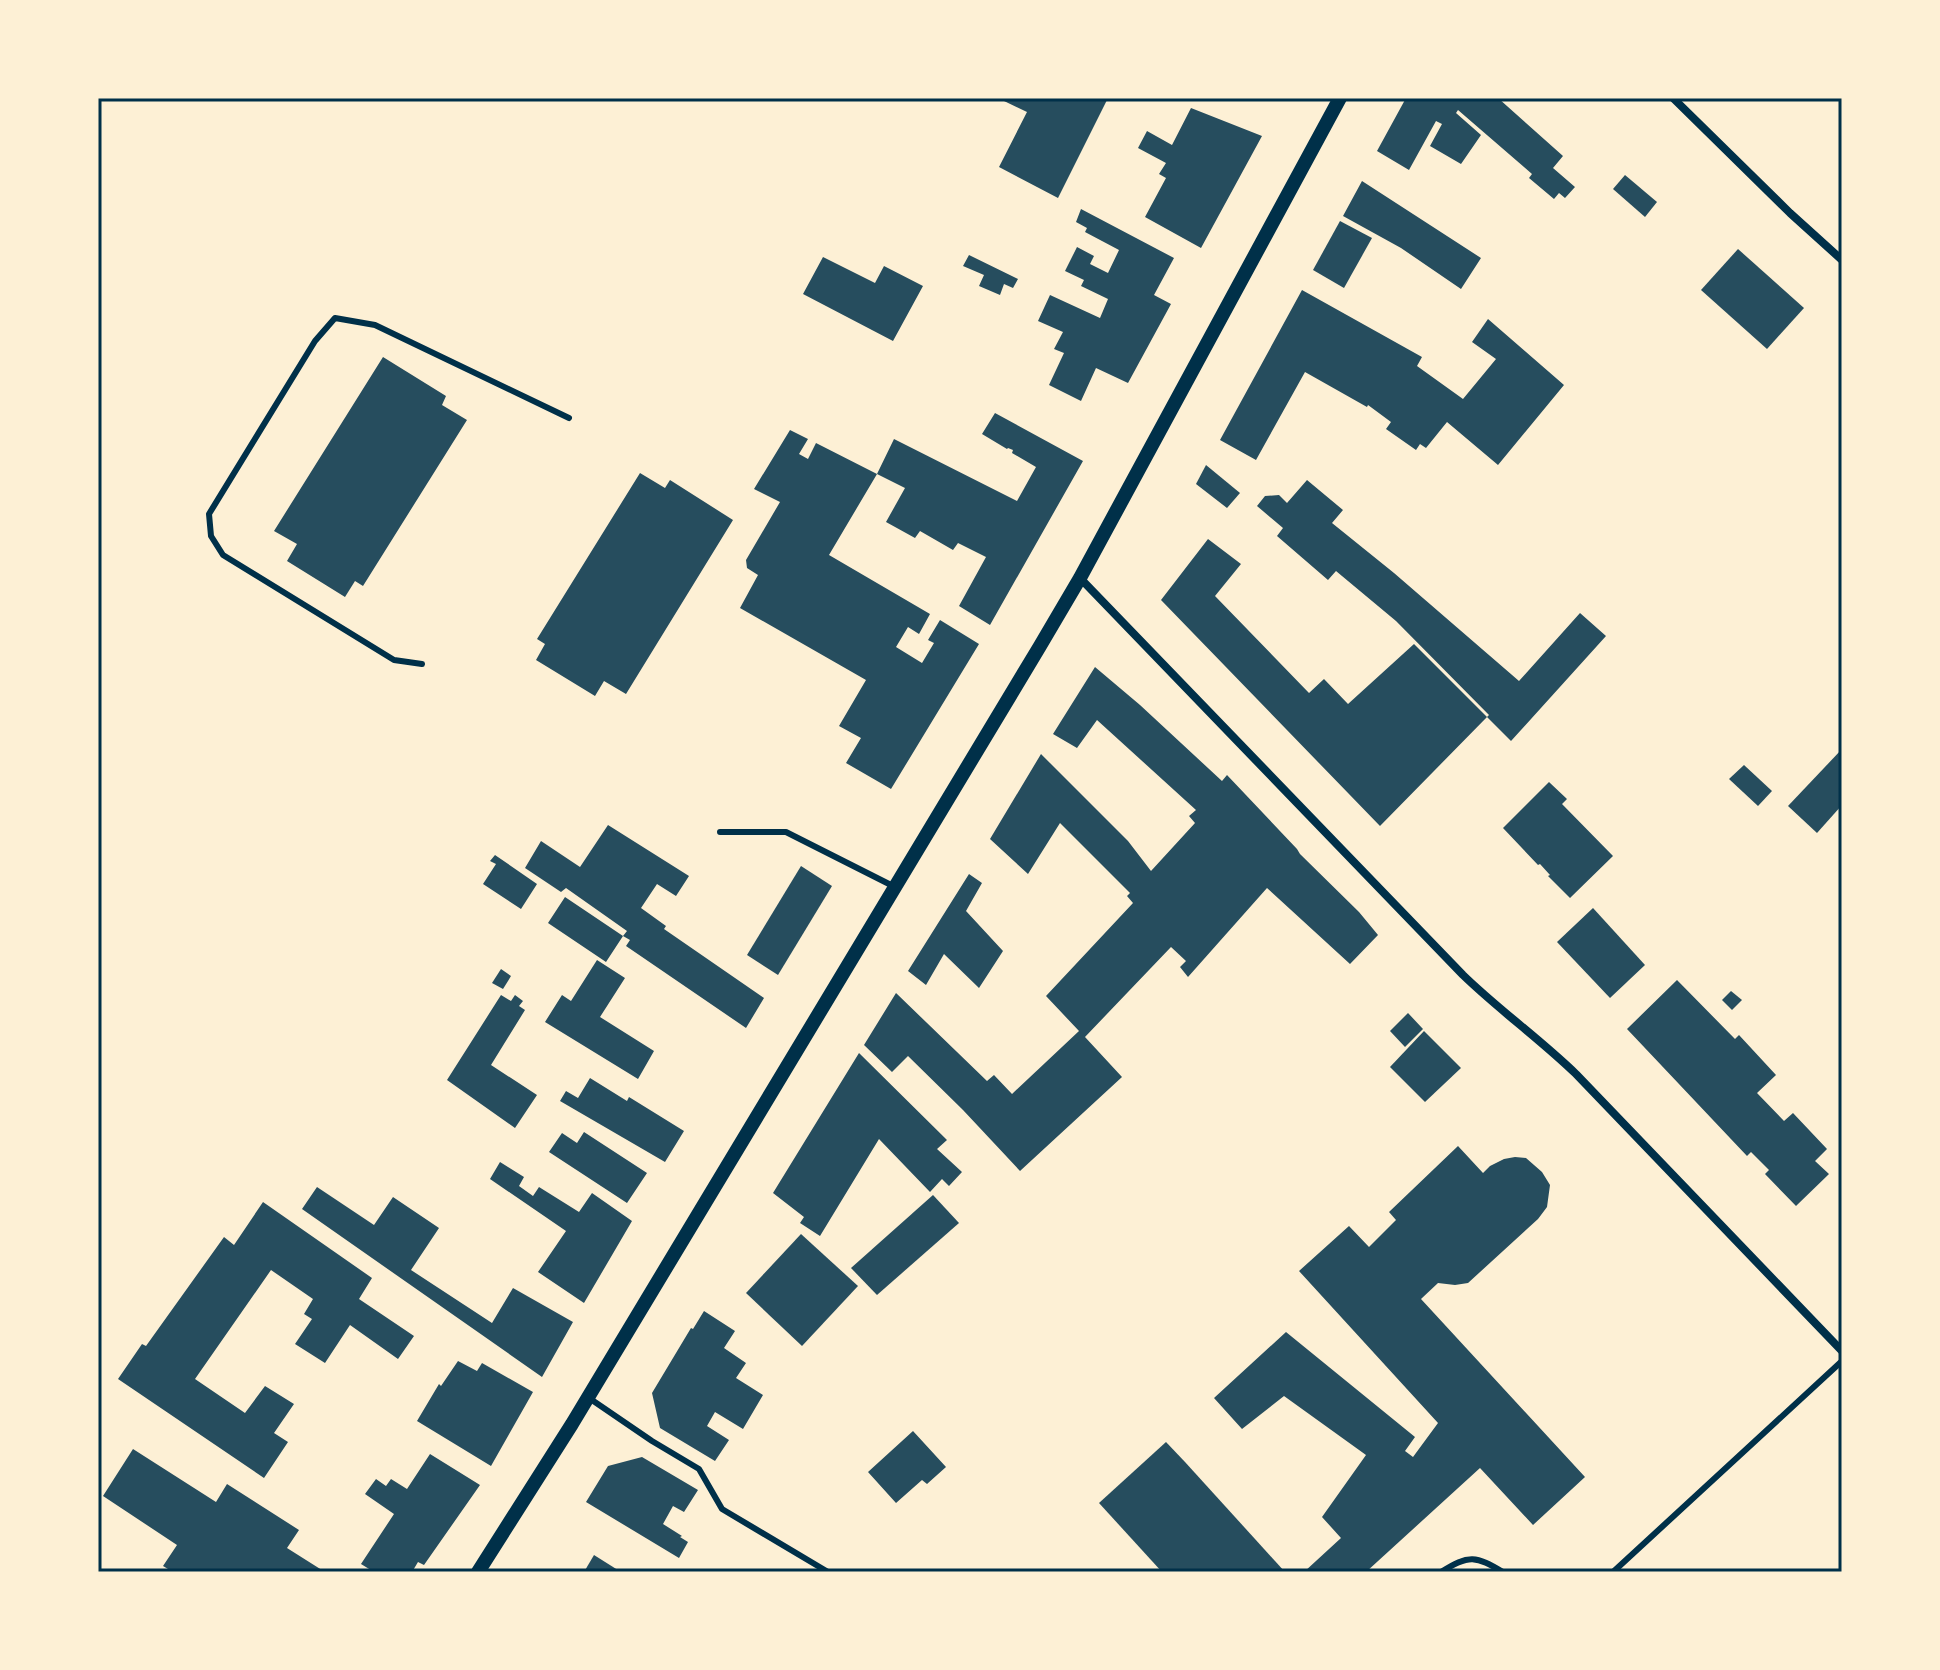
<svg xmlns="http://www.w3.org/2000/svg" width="1940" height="1670" font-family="Cabin,sans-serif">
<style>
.building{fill:#264d5e}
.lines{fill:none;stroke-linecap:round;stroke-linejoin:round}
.service{stroke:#003049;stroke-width:6}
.minor{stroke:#003049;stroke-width:8}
.tertiary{stroke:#003049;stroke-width:14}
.neatline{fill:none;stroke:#003049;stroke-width:3}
</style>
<rect width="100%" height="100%" fill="#fdf0d5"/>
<g class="building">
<polygon points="1005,98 1108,98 1058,198 999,167 1027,112 1004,101"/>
<polygon points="1406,98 1498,98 1563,156 1553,168 1575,187 1565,198 1559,193 1554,199 1529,178 1532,174 1458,110 1456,113 1481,135 1461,164 1430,146 1442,124 1436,121 1409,170 1377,151"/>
<polygon points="1191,108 1262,136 1201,248 1145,217 1166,178 1159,174 1166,163 1138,148 1147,131 1172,145"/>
<polygon points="1625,175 1657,202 1645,217 1613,189"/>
<polygon points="1362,181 1481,258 1461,289 1401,248 1343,216"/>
<polygon points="1081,209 1174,258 1154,295 1171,304 1128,383 1096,368 1081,401 1049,385 1064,353 1054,349 1063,332 1038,321 1050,295 1100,318 1108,299 1081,286 1084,280 1065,271 1077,247 1094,256 1090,264 1108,273 1119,250 1085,232 1087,228 1076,222"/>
<polygon points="1340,221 1372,238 1344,288 1313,270"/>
<polygon points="1738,249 1804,308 1767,349 1701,290"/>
<polygon points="969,255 1018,279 1013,288 1004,284 1000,295 979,286 984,275 963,266"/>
<polygon points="823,257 875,283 884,266 923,286 893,341 803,294"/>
<polygon points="1302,290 1422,357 1417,366 1463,399 1496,359 1472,342 1488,319 1564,385 1498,465 1447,422 1426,448 1420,444 1416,450 1386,429 1391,422 1368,405 1367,407 1305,372 1256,460 1220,440"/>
<polygon points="383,357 446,396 442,405 467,420 363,586 355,581 345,597 287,561 297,544 274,531"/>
<polygon points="995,413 1083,461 990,625 959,606 986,557 958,543 953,550 920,531 915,538 886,522 905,488 877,474 894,439 1017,501 1036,467 1012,453 1013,450 1008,448 1007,449 982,434"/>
<polygon points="790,430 808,439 799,454 808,459 816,443 877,474 829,555 930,614 919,634 908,627 896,647 922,663 934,643 928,640 940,620 979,644 891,789 846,763 861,738 839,726 866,680 740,608 758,575 747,568 746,560 780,502 754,489"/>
<polygon points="1206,465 1240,493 1227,508 1196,484"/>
<polygon points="640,473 665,488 670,480 733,520 626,694 604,681 595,696 536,660 545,644 537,639"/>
<polygon points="1307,480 1343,510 1332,523 1394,573 1519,681 1580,613 1606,636 1511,741 1487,717 1489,715 1396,621 1336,571 1328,580 1277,536 1283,528 1257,506 1265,496 1279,495 1287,503"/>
<polygon points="1208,539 1241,564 1215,596 1309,693 1324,679 1348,704 1414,644 1487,717 1380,826 1161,600"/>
<polygon points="1095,667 1140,705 1222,781 1227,775 1297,849 1300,854 1359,912 1378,935 1350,964 1267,888 1188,977 1180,967 1186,961 1171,947 1085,1037 1122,1077 1020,1171 963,1110 908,1056 892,1072 864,1045 896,993 987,1081 994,1075 1012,1094 1079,1031 1046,996 1133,903 1127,896 1130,893 1060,823 1028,874 990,839 1041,754 1128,841 1151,871 1195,823 1189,816 1196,810 1097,720 1077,748 1053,734"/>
<polygon points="1842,749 1842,805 1817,833 1788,806"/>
<polygon points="1744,765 1772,791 1758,806 1729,779"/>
<polygon points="1549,782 1567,799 1562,804 1613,856 1570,898 1548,876 1550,875 1540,864 1538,865 1503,828"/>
<polygon points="608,825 689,876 676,896 657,884 641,908 666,926 664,929 764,998 746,1028 626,946 630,940 623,936 606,962 548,923 565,897 623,936 627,931 566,888 561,892 525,868 541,841 580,867"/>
<polygon points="495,855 537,884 521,909 483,884 496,864 490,861"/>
<polygon points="801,866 832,886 778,975 747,955"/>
<polygon points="969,874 982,883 966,911 1003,951 979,988 944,954 926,985 908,971"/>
<polygon points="1593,908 1645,965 1610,998 1557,942"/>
<polygon points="597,960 625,978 600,1017 654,1051 638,1079 545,1022 562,995 571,1001"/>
<polygon points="501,969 511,976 503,989 492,983"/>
<polygon points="1677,980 1735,1039 1739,1035 1776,1075 1757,1093 1784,1121 1793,1113 1827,1149 1815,1161 1829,1174 1796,1206 1765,1174 1769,1170 1751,1152 1747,1156 1627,1029"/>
<polygon points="1731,991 1742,1000 1732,1010 1722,1000"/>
<polygon points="501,995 511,1001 515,995 523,1001 519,1006 525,1010 491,1065 537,1095 515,1128 447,1080"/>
<polygon points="1408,1013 1423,1029 1405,1047 1390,1031"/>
<polygon points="1424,1031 1461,1068 1425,1102 1390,1067"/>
<polygon points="859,1053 947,1140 937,1149 962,1172 949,1186 942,1179 930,1192 879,1139 820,1236 800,1223 804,1217 773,1193"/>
<polygon points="590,1078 627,1101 629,1097 684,1131 665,1162 560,1101 566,1091 578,1098"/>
<polygon points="584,1132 647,1173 627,1203 549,1152 562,1133 577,1143"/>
<polygon points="1458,1146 1483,1173 1490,1166 1504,1159 1515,1157 1526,1158 1542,1172 1550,1185 1547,1207 1538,1219 1468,1283 1455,1285 1438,1283 1421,1299 1585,1477 1533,1525 1480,1468 1366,1572 1304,1572 1341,1538 1322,1517 1366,1455 1284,1396 1242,1429 1214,1398 1286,1332 1415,1437 1405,1451 1413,1457 1438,1423 1299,1271 1349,1226 1369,1247 1396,1220 1389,1212"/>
<polygon points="500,1162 524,1177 519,1186 533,1196 539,1187 579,1212 592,1193 632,1221 584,1303 538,1272 566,1231 490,1179"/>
<polygon points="317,1187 374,1225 393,1197 439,1228 411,1270 492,1323 513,1288 573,1322 542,1377 302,1209"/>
<polygon points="933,1195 959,1223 877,1295 851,1268"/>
<polygon points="263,1202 372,1278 359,1299 414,1336 398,1359 350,1325 325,1363 295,1344 312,1319 304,1314 313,1299 271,1270 195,1379 245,1413 265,1386 294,1404 274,1433 288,1442 264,1478 118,1379 142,1344 146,1346 224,1237 234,1245"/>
<polygon points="801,1234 858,1286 802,1346 746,1293"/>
<polygon points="704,1311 735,1331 724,1348 746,1363 736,1378 763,1395 743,1429 715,1412 707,1426 729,1440 715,1461 660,1428 652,1393 691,1328 693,1329"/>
<polygon points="458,1361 477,1371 482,1363 533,1392 491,1466 417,1421 439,1384 441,1386"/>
<polygon points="913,1431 946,1467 927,1484 922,1480 896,1503 868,1472"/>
<polygon points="1166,1442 1185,1462 1285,1572 1162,1572 1099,1503"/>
<polygon points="133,1449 216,1502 227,1484 299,1530 287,1548 325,1572 173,1572 163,1566 177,1545 103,1496"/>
<polygon points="430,1454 480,1485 424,1565 418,1562 412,1572 374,1572 361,1564 394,1514 365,1494 376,1479 386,1486 391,1479 407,1489"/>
<polygon points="642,1457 698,1490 684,1512 673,1506 663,1524 682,1536 680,1537 688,1542 679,1558 586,1502 608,1466"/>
<polygon points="594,1555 621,1572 584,1572"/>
</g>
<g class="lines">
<g class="service">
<polyline points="422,664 394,660 223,555 211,536 209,514 315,341 335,318 375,325 569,418"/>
<polyline points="720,832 786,832 895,887"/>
<polyline points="589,1398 652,1441 699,1469 722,1509 828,1572"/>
<path d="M1441,1572C1469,1554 1476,1556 1503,1572"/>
<polyline points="1613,1572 1842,1361"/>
</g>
<g class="minor">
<polyline points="1673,98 1790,213 1842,260"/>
<path d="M1080,578L1463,975C1499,1010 1540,1039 1576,1074L1842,1351"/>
</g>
<polyline class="tertiary" points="478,1572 572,1424 1040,646 1080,578 1340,98"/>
</g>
<rect width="1940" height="1670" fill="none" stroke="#fdf0d5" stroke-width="200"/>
<rect x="100" y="100" width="1740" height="1470" class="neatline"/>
</svg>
